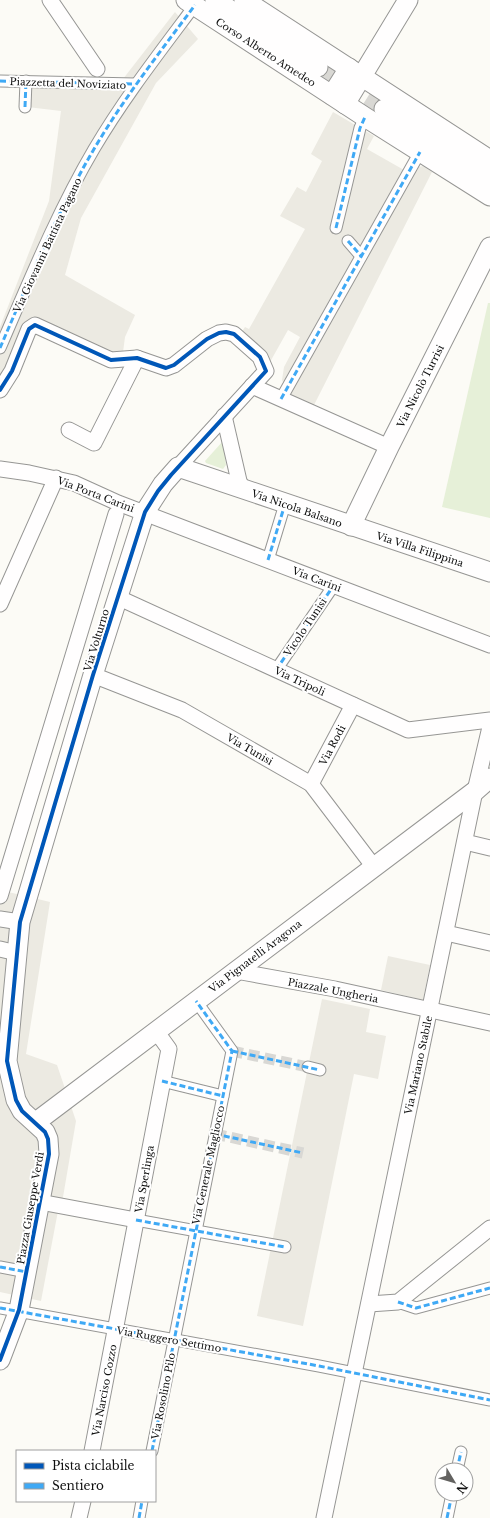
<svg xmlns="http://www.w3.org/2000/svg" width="490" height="1518" font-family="'Libre Baskerville',serif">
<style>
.green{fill:#e6f0d8}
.plaza{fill:#eceae2}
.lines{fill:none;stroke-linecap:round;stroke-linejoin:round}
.pedestrian-tunnel{stroke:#d9d8d4;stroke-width:11;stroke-dasharray:11 5.5;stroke-linecap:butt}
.tertiary-tunnel{stroke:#d9d8d4;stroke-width:19;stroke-dasharray:19 10;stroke-linecap:butt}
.pedestrian-casing{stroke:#969694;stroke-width:13}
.minor-casing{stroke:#969694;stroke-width:17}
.tertiary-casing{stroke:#969694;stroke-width:21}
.pedestrian{stroke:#fffefe;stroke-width:11}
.minor{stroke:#fffefe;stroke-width:15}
.tertiary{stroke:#fffefe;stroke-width:19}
.quiet{stroke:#3fa9f5;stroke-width:3;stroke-dasharray:6 3;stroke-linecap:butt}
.cycleway-casing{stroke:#fff;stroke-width:6}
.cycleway{stroke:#0057b8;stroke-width:4}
.labels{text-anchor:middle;stroke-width:4;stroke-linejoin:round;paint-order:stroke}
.street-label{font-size:10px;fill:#101010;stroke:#fff}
</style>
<rect width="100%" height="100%" fill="#fcfbf6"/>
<g class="green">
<polygon points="488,303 490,303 490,518 442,507"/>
<polygon points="223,441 226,465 223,469 206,463 205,461"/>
</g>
<g class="plaza">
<polygon points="175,12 198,39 156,83 81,218 65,275 135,315 125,337 123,352 115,356 41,323 11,360 0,379 0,327 49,201 61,111 19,106 21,76 123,79"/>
<polygon points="333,112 374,136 367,149 404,170 423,166 432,172 313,407 288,393 282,380 284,367 300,337 288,330 270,362 268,355 241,333 245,327 249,329 305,229 280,216 297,187 306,192 322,161 311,154"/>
<polygon points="0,890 50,902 26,1054 57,1065 76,1121 63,1197 58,1211 41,1301 0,1292"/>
<polygon points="388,956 430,965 423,1000 381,990"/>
<polygon points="322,999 370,1009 366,1032 386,1036 378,1079 354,1074 303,1326 257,1316"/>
</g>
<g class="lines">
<g class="pedestrian-tunnel">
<polyline points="232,1051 308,1067"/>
<polyline points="215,1134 303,1153"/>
</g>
<polyline class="tertiary-tunnel" points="318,67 384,109"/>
<g class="pedestrian-casing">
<g id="pedestrian">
<polyline points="0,81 135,84"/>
<polyline points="25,107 26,81"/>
<polyline points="336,228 360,128 365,117"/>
<polyline points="348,241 361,256"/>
<path d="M0,348C29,281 57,212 94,149C124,98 160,52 195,5"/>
<polyline points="281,399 420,152"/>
<polyline points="268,560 285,504"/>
<polyline points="276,670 334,585"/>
<polyline points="308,1067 320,1070"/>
<polyline points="162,1081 223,1096"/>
<polyline points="136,1220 285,1247"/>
<polyline points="0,1267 27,1272"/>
<polyline points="398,1302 416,1308 490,1288"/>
<polyline points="0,1308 319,1366 490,1400"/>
<polyline points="152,1451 232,1051 196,1001"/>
<polyline points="457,1470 461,1452"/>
<polyline points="139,1518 142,1501"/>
<polyline points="447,1518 452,1494"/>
</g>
</g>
<g class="minor-casing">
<g id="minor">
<polyline points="50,0 97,69"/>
<polyline points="252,386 389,447"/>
<polyline points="0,390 12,371 29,329 35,325 111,360 137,358 166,368 174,365 207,339 219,333 226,332 234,334 260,357 266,371 178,467"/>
<polyline points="224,416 239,481 243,489"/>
<polyline points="69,430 94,443 137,358"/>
<polyline points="0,469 29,473 74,483 118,503 490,645"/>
<polyline points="117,597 408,730 490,720"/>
<polyline points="0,604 56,478"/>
<polyline points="93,675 182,710 311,784 374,867"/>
<polyline points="311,784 353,705"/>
<polyline points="465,842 490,848"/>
<polyline points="0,896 116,514"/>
<polyline points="0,919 20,922"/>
<polyline points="446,933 490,943"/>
<polyline points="0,949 17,953"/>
<polyline points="236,971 335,989 490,1023"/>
<polyline points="40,1202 136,1220"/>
<polyline points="369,1304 398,1302 490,1228"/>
<polyline points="92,1451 169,1049 156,1031"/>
<polyline points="79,1518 83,1501"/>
<polyline points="324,1518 475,791 490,727"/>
</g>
</g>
<g class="tertiary-casing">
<g id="tertiary">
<polyline points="186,0 365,117 490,196"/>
<polyline points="215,0 318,67"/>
<polyline points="244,0 490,160"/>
<polyline points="332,95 349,68"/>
<polyline points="345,104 408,0"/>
<polyline points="384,109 490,177"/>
<polyline points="351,526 389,447 490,247"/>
<polyline points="36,1122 475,791 490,778"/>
<polyline points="0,1360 19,1310 49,1154 48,1139 45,1132 22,1111 16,1100 7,1061 20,922 93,675 145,512 163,484 178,467 490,572"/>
</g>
</g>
<use href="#pedestrian" class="pedestrian"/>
<use href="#minor" class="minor"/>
<use href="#tertiary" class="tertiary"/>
<g class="quiet">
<polyline points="0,81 135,84"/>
<polyline points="25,107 26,81"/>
<polyline points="336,228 360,128 365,117"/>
<polyline points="348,241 361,256"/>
<path d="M0,348C29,281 57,212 94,149C124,98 160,52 195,5"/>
<polyline points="281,399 420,152"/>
<polyline points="268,560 285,504"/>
<polyline points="276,670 334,585"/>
<polyline points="232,1051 320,1070"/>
<polyline points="162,1081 223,1096"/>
<polyline points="215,1134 303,1153"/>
<polyline points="136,1220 285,1247"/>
<polyline points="0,1267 27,1272"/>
<polyline points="398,1302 416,1308 490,1288"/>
<polyline points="0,1308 319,1366 490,1400"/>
<polyline points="152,1451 232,1051 196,1001"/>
<polyline points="457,1470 461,1452"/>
<polyline points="139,1518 142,1501"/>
<polyline points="447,1518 452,1494"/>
</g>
<g class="cycleway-casing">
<polyline id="cycleway" points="0,390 12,371 29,329 35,325 111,360 137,358 166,368 174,365 207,339 219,333 226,332 234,334 260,357 266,371 171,475 158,491 145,512 93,675 20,922 7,1061 16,1100 22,1111 45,1132 48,1139 49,1154 19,1310 0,1360"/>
</g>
<use href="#cycleway" class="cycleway"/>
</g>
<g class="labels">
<g class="street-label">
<text transform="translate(266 52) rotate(33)" y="4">Corso Alberto Amedeo</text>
<text transform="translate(68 83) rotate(2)" y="4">Piazzetta del Noviziato</text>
<text transform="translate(47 245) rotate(-65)" y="4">Via Giovanni Battista Pagano</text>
<text transform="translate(420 386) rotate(-63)" y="4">Via Nicolò Turrisi</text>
<text transform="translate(96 494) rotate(21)" y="4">Via Porta Carini</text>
<text transform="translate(297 508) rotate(19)" y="4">Via Nicola Balsano</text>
<text transform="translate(420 549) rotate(18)" y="4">Via Villa Filippina</text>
<text transform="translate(317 579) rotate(21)" y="4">Via Carini</text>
<text transform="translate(305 627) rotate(-56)" y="4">Vicolo Tunisi</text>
<text transform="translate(96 640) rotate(-73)" y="4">Via Volturno</text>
<text transform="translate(300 681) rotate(25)" y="4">Via Tripoli</text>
<text transform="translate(332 745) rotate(-62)" y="4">Via Rodi</text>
<text transform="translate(250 749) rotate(30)" y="4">Via Tunisi</text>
<text transform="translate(255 956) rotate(-37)" y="4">Via Pignatelli Aragona</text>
<text transform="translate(333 990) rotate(11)" y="4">Piazzale Ungheria</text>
<text transform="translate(418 1065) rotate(-78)" y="4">Via Mariano Stabile</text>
<text transform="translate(208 1165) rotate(-78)" y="4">Via Generale Magliocco</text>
<text transform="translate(144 1179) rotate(-80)" y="4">Via Sperlinga</text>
<text transform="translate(30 1208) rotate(-80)" y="4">Piazza Giuseppe Verdi</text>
<text transform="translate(169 1339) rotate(10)" y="4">Via Ruggero Settimo</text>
<text transform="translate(104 1390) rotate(-79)" y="4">Via Narciso Cozzo</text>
<text transform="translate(163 1396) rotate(-79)" y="4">Via Rosolino Pilo</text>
</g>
</g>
<rect x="16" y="1450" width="140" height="52" fill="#ffffff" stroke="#9f9f9f"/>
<rect x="24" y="1463" width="20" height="6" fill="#0057b8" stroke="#9f9f9f"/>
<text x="52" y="1470" font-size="12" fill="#101010">Pista ciclabile</text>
<rect x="24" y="1483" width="20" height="6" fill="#3fa9f5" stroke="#9f9f9f"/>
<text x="52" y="1490" font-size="12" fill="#101010">Sentiero</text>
<g transform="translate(454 1482) rotate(128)"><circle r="19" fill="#ffffff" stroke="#9f9f9f"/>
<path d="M0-3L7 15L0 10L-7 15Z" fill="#636260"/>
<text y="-6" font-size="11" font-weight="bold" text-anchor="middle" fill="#101010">N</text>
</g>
</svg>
